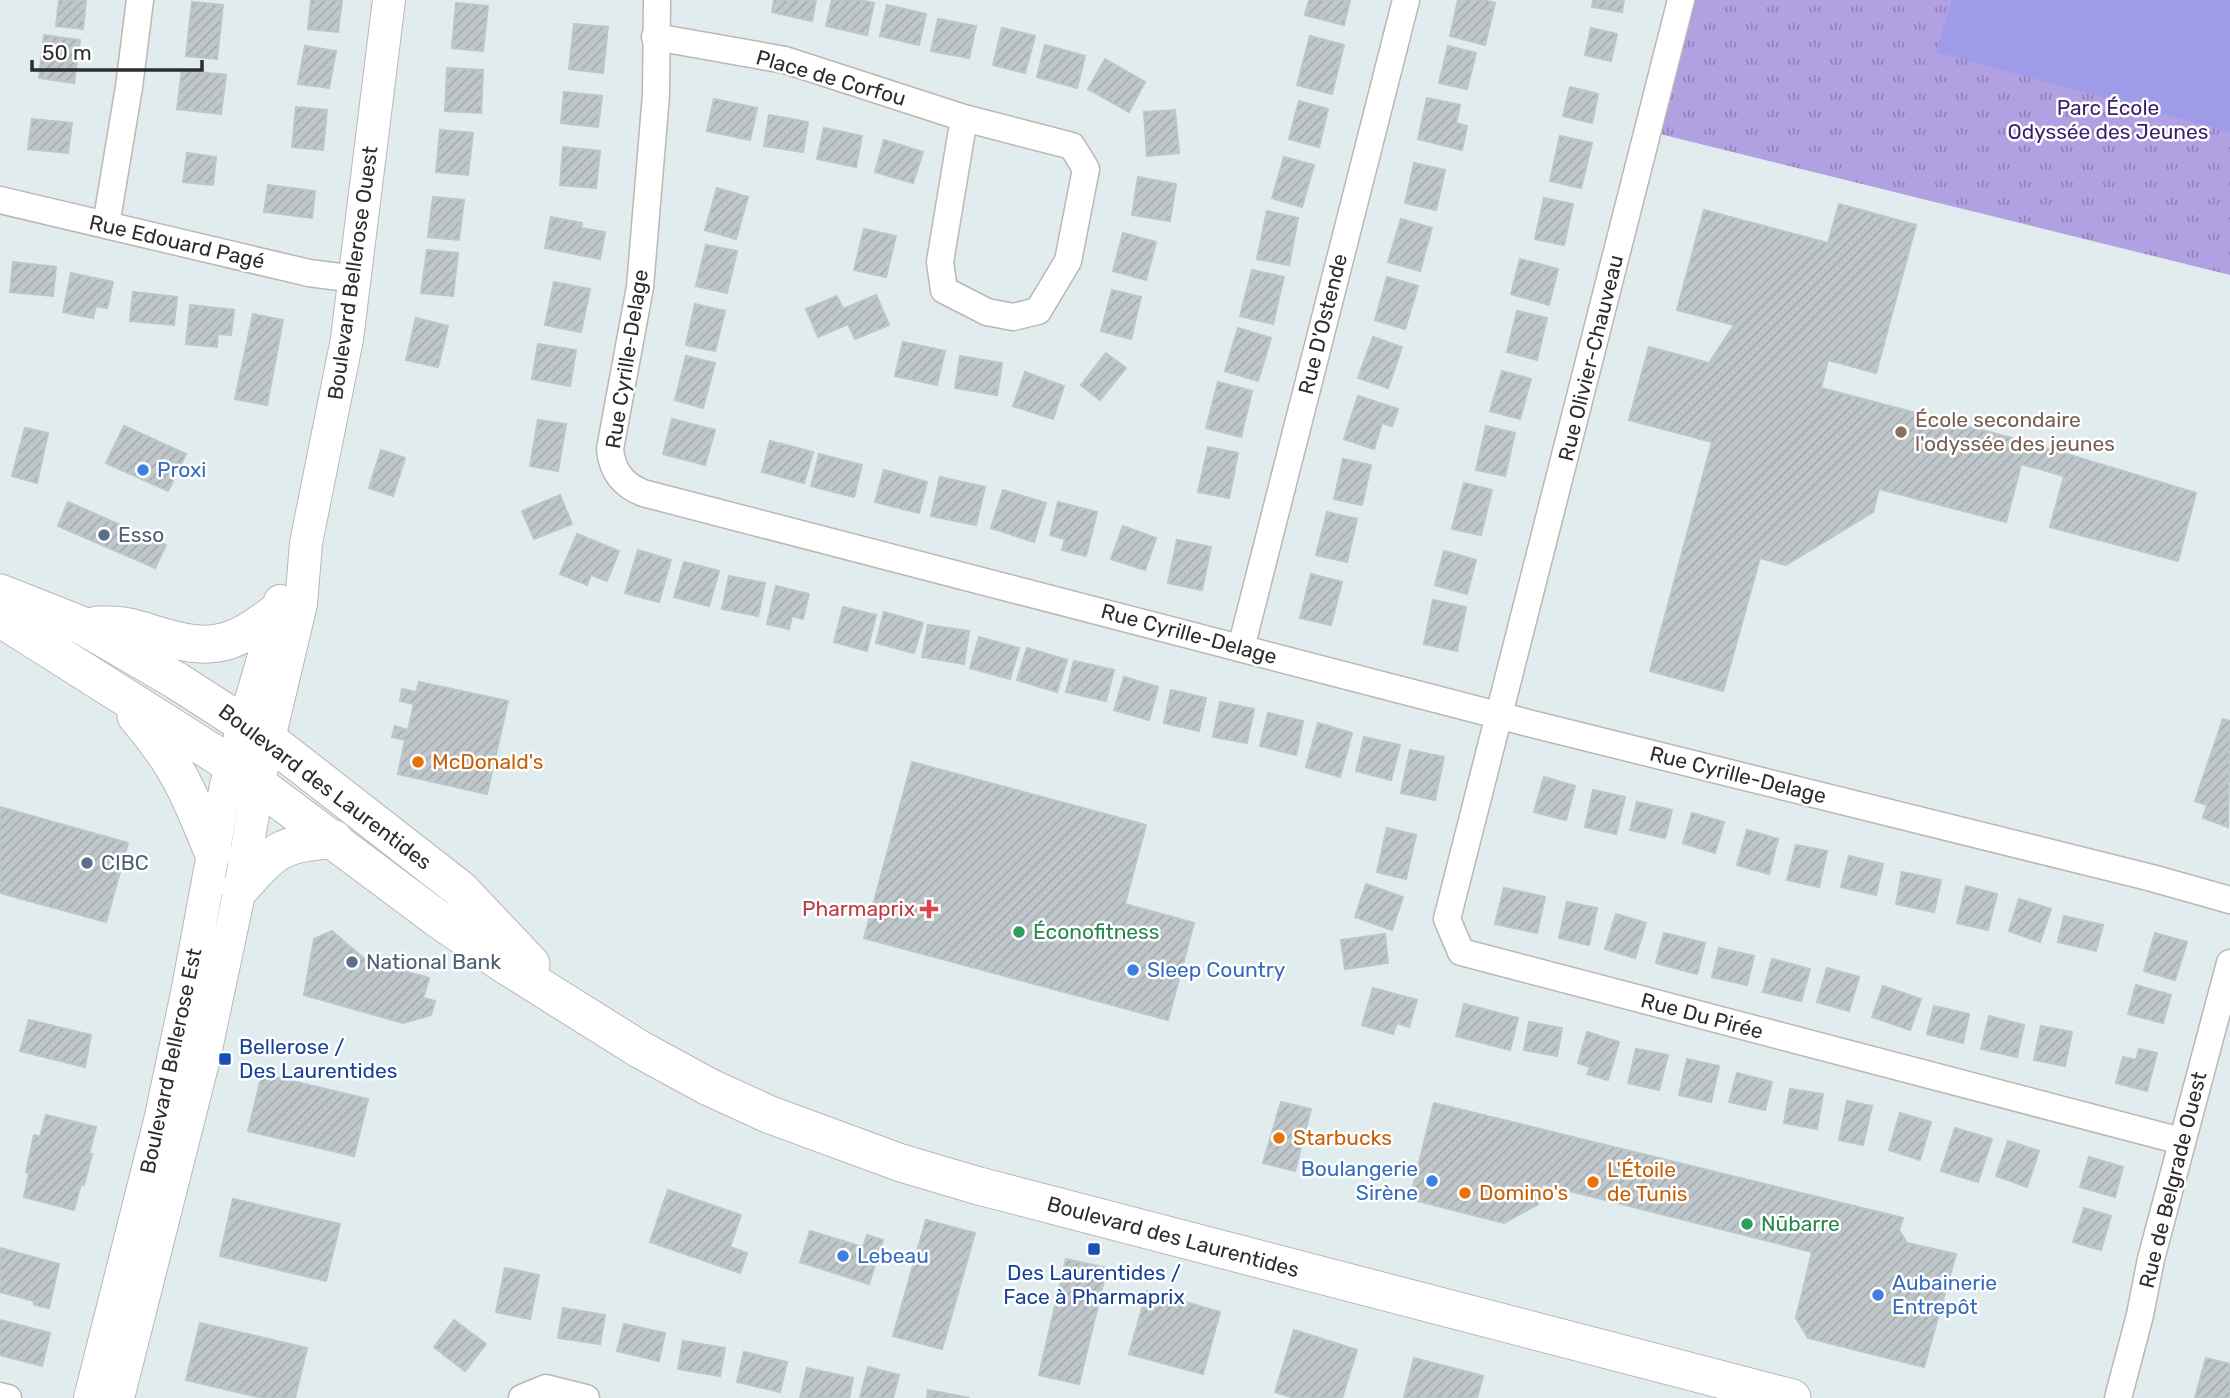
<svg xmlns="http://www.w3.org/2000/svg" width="2230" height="1398" font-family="Rubik,sans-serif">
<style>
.park{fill:url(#park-tufts)}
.pitch{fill:#9e9ce9}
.building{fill:url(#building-hatch);stroke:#bac6ca;stroke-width:2}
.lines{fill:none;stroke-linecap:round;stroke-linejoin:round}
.minor-casing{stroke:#bdb6b1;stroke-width:29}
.tertiary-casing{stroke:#bdb6b1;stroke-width:34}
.secondary-casing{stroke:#bdb6b1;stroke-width:39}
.minor{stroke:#fff;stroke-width:26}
.tertiary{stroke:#fff;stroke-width:32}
.secondary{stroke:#fff;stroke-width:37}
.education-dot{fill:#8d6e63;stroke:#fff;stroke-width:2.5}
.shop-dot{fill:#3f7fe0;stroke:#fff;stroke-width:2.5}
.service-dot{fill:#5c6f8a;stroke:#fff;stroke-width:2.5}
.food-dot{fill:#e8710a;stroke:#fff;stroke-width:2.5}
.health-dot{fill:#e0444e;stroke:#fff;stroke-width:2.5}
.leisure-dot{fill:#2e9e5b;stroke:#fff;stroke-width:2.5}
.transit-dot{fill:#1a4fb4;stroke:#fff;stroke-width:2.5}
.labels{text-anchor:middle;stroke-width:5;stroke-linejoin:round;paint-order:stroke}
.street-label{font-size:21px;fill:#2d2d2d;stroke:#fff}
.park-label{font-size:21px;fill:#3c1e6a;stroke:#fff}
.education-label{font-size:21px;fill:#785e54;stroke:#fff;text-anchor:start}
.shop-label{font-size:21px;fill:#366cbe;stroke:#fff;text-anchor:start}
.service-label{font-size:21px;fill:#4e5e75;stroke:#fff;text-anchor:start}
.food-label{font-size:21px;fill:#c56008;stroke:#fff;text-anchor:start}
.health-label{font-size:21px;fill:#be3a42;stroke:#fff;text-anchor:end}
.leisure-label{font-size:21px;fill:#27864d;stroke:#fff;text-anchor:start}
.transit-label{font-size:21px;fill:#164399;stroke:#fff;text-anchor:start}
</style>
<defs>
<pattern id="park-tufts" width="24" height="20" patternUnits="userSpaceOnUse" patternTransform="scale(1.75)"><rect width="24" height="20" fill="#b1a0e2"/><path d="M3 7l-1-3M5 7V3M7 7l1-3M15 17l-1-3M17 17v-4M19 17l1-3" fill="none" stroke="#9083b8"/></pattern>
<pattern id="building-hatch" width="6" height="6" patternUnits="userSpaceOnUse" patternTransform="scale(1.75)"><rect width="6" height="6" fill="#c0c7ca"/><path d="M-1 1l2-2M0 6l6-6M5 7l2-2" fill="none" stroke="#a5abae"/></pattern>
</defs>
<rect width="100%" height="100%" fill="#e1ecee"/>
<polygon class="park" points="1687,0 2230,0 2230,275 1648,131"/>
<polygon class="pitch" points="1952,0 2230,0 2230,132 1936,52"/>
<g class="building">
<polygon points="59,0 86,0 83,29 56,26"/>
<polygon points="311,0 342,0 338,32 308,29"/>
<polygon points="774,0 816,0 812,21 772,12"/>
<polygon points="832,0 860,0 874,3 867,35 826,26"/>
<polygon points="1309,0 1350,0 1344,25 1305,15"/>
<polygon points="1458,0 1484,0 1495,3 1485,45 1450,36"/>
<polygon points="1593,0 1624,0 1622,12 1592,7"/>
<polygon points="192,2 223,5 217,59 186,56"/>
<polygon points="456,3 488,6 483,51 452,48"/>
<polygon points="887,5 926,14 919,45 880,36"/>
<polygon points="938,19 976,26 969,58 931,51"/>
<polygon points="574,24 608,27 603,73 569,69"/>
<polygon points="1002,28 1035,36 1025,73 993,65"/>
<polygon points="1591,28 1617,34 1611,61 1585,55"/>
<polygon points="44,35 80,40 74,83 39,78"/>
<polygon points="1310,36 1344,45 1332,94 1297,85"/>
<polygon points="1045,45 1085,56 1077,88 1037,77"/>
<polygon points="305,46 336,51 329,88 298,84"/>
<polygon points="1448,46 1476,53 1467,89 1439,83"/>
<polygon points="1105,59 1145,82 1129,112 1088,89"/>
<polygon points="447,68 483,70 481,113 445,111"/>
<polygon points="182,70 226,75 221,114 177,109"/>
<polygon points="1570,87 1598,94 1592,123 1563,116"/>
<polygon points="564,92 602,96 598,127 561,123"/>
<polygon points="1427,98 1460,105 1456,123 1467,126 1462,150 1418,139"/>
<polygon points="714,99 757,108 750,140 707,131"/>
<polygon points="1299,101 1328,109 1319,147 1289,139"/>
<polygon points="296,107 327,110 323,150 292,147"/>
<polygon points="1175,110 1179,153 1147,156 1144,112"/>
<polygon points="769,115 808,122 803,152 764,146"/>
<polygon points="32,119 72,123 68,153 28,149"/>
<polygon points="824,128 862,136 856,167 817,159"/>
<polygon points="440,130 473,133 468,175 436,172"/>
<polygon points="1560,136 1592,143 1581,188 1550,181"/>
<polygon points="884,140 923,152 913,183 875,172"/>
<polygon points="563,147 600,151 596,188 560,185"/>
<polygon points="187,153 216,157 213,185 183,182"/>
<polygon points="1284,157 1314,165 1302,207 1272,198"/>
<polygon points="1414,163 1445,170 1436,210 1405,203"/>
<polygon points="1138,177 1176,184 1170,221 1132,215"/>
<polygon points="268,185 315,191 312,218 264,212"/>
<polygon points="717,188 748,197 736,239 705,230"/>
<polygon points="433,197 464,200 459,240 428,237"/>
<polygon points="1544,198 1573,204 1564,245 1535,239"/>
<polygon points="1839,204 1916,225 1876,373 1828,360 1821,388 2027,442 2006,522 1879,489 1873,512 1786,565 1760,558 1723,691 1650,671 1712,442 1629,420 1649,347 1709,363 1734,325 1677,310 1704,210 1828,243"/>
<polygon points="1267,211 1298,218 1289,265 1257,259"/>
<polygon points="551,217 582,223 581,228 605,232 600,259 545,248"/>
<polygon points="1401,219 1432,228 1420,271 1388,262"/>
<polygon points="864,229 896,236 886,277 854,270"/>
<polygon points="1123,233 1156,242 1146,280 1113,271"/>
<polygon points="706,245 737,251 727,293 696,286"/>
<polygon points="427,250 458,253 453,296 421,293"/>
<polygon points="1520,259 1558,269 1549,305 1511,294"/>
<polygon points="13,262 56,267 53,296 10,292"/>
<polygon points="1252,270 1284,277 1273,324 1240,316"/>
<polygon points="71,273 113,282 107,308 96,306 93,318 63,312"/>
<polygon points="1387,277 1418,286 1405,329 1375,320"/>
<polygon points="554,282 590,289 581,332 545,325"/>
<polygon points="1112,290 1141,297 1131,339 1101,331"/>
<polygon points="133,292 177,297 174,325 130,321"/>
<polygon points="876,295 889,325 855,339 848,324 818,337 806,309 837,296 843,309"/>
<polygon points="695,304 725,311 715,351 686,345"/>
<polygon points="190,305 234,310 231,335 218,334 217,347 186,344"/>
<polygon points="1517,311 1547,318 1537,360 1507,352"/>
<polygon points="253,314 283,320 267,405 235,399"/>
<polygon points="416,318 448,326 438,367 406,360"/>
<polygon points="1238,328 1271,338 1258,381 1225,371"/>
<polygon points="1373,337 1402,347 1388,388 1358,378"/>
<polygon points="903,342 945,351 937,385 895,376"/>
<polygon points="538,344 576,350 570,386 532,379"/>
<polygon points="1106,353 1126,368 1100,400 1081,385"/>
<polygon points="686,356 715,363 703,408 675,400"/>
<polygon points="960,356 1002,363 997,395 955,388"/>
<polygon points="1502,371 1531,379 1520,419 1490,411"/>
<polygon points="1025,372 1064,386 1053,419 1013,406"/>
<polygon points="1218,382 1252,391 1241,437 1206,428"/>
<polygon points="1358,396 1398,409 1392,426 1382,423 1374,449 1344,439"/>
<polygon points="672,419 715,430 705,465 663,454"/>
<polygon points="538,420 566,424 558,471 530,466"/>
<polygon points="124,426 186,454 168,491 106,463"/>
<polygon points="1486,426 1515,433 1505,476 1476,470"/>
<polygon points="25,428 48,433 37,483 12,476"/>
<polygon points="770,441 813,452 804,483 762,472"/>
<polygon points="2027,442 2196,493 2178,561 2050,527 2064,476 2021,464"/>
<polygon points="1208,447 1238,453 1229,498 1198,492"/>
<polygon points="381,450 405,458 393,496 369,488"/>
<polygon points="819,454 862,465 854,497 811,486"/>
<polygon points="1343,459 1371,465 1362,505 1334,499"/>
<polygon points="884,470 927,482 919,513 875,502"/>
<polygon points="940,477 985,487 976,525 931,516"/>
<polygon points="1464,483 1492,490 1481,535 1452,529"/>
<polygon points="1003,490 1046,503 1034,542 991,528"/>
<polygon points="560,495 572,524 534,539 522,511"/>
<polygon points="68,502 166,545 155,568 58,526"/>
<polygon points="1058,502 1097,512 1086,556 1062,550 1065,539 1050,535"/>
<polygon points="1327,512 1357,519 1347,562 1316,555"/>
<polygon points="1123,526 1156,538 1145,570 1111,559"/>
<polygon points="577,534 619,551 607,581 591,575 587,585 560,574"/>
<polygon points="1177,540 1211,547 1202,590 1168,583"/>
<polygon points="638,550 671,560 659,602 625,593"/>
<polygon points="1444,551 1476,560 1467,594 1435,585"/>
<polygon points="684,562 719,571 709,606 674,597"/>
<polygon points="1311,574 1342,582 1331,625 1300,618"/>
<polygon points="729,576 765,583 758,616 722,609"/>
<polygon points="776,586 809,594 803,619 792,616 789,629 767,624"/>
<polygon points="1433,600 1466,607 1457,651 1424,644"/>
<polygon points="843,607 876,615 867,651 834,642"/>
<polygon points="884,612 923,623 914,653 876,643"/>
<polygon points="928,625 969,631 964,664 922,657"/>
<polygon points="979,637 1019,648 1010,679 970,668"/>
<polygon points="1027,648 1067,660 1057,692 1017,680"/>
<polygon points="1074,661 1114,670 1106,701 1066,692"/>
<polygon points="1124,677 1158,687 1149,720 1114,710"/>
<polygon points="419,682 508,701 487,794 398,774 405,740 392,737 395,726 408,730 414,704 400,701 402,689 416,692"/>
<polygon points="1171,690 1206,698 1199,731 1164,723"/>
<polygon points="1220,702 1254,709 1247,743 1213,737"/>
<polygon points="1268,713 1303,721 1296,755 1260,746"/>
<polygon points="2223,719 2230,721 2228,827 2203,818 2207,805 2195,801"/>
<polygon points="1318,723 1352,733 1340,777 1306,767"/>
<polygon points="1364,737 1400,745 1391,780 1356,771"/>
<polygon points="1410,750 1444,757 1435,800 1401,793"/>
<polygon points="912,762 1146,825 1125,904 1194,923 1168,1020 864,938"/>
<polygon points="1544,777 1575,786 1566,820 1534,812"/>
<polygon points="1593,790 1625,797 1616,834 1585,827"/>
<polygon points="1637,802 1672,810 1665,838 1630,830"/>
<polygon points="0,807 128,843 106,922 0,893"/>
<polygon points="1692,813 1724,822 1715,853 1683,843"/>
<polygon points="1387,828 1416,835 1406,879 1377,872"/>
<polygon points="1747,830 1778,839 1769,874 1737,865"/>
<polygon points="1796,845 1827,851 1819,887 1787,880"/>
<polygon points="1849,856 1883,864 1876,895 1841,887"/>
<polygon points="1902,872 1941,880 1934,912 1896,904"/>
<polygon points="1366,884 1403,897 1392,930 1355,917"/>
<polygon points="1966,886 1997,894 1988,930 1957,923"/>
<polygon points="1504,888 1545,897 1537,933 1495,924"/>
<polygon points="2019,899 2051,909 2040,942 2009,931"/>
<polygon points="1567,902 1597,908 1589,945 1559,938"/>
<polygon points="1616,914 1646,923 1635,958 1605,949"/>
<polygon points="2064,916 2103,925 2096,951 2058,942"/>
<polygon points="332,931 367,961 429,978 423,998 435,1001 431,1015 403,1023 304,995 314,939"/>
<polygon points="1664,933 1705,943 1697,974 1656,963"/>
<polygon points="2155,933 2187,942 2175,980 2144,971"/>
<polygon points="1385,934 1388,963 1345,969 1341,940"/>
<polygon points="1719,948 1754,956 1747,985 1712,977"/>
<polygon points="1772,959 1810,969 1801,1001 1763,992"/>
<polygon points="1827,968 1859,977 1849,1011 1817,1002"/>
<polygon points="2136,985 2171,995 2163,1023 2128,1014"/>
<polygon points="1883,986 1921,999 1910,1030 1872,1017"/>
<polygon points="1373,988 1417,1000 1409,1027 1397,1023 1393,1034 1362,1025"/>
<polygon points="1464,1004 1518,1018 1510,1050 1456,1036"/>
<polygon points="1934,1006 1969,1014 1963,1043 1927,1034"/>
<polygon points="1989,1016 2024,1025 2017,1057 1981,1049"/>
<polygon points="29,1020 91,1035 85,1067 20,1051"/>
<polygon points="1529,1022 1562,1028 1557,1056 1524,1050"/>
<polygon points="2041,1026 2072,1032 2065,1066 2034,1060"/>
<polygon points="1587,1032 1619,1042 1608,1080 1587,1074 1590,1067 1578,1063"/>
<polygon points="1636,1049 1668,1055 1659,1090 1628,1083"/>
<polygon points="2139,1049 2157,1053 2147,1091 2116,1083 2123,1057 2136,1060"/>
<polygon points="1687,1059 1719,1066 1711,1102 1679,1095"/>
<polygon points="1737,1073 1772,1082 1765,1110 1729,1102"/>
<polygon points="262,1074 368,1099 354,1156 248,1131"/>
<polygon points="1790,1089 1823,1094 1817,1129 1784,1123"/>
<polygon points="1847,1101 1872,1106 1863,1145 1839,1140"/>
<polygon points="1281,1102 1311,1109 1295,1171 1263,1163"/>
<polygon points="1434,1103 1903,1218 1899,1230 1907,1243 1956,1254 1924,1367 1808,1338 1796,1318 1812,1252 1542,1184 1538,1204 1504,1223 1410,1199"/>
<polygon points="1900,1113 1931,1122 1920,1160 1889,1150"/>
<polygon points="46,1115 96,1127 89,1154 92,1154 84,1185 81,1184 74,1210 24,1197 29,1173 26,1172 34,1135 40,1137"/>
<polygon points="1955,1128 1992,1139 1978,1182 1941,1171"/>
<polygon points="2008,1141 2039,1151 2027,1187 1996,1176"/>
<polygon points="2089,1157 2123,1167 2115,1197 2080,1187"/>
<polygon points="668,1190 741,1215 730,1247 747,1253 740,1273 650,1242"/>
<polygon points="233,1199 340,1224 326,1281 220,1256"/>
<polygon points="2084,1208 2111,1216 2101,1250 2073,1242"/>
<polygon points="926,1220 975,1233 942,1349 893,1336"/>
<polygon points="810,1231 863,1247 867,1235 883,1240 869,1284 800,1262"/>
<polygon points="0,1248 59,1264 49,1308 34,1305 34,1301 0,1292"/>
<polygon points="1066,1259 1107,1268 1079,1384 1039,1375"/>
<polygon points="505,1268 539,1275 530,1319 496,1312"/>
<polygon points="1147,1291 1220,1312 1203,1374 1129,1354"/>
<polygon points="563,1308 605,1315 600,1344 558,1338"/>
<polygon points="0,1320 50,1333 42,1366 0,1355"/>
<polygon points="454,1320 486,1344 465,1371 434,1347"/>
<polygon points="200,1323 307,1348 295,1398 263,1398 186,1380"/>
<polygon points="624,1324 665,1333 659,1361 617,1351"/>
<polygon points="1294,1330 1357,1350 1342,1398 1294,1398 1275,1392"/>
<polygon points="683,1341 725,1348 720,1376 678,1369"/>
<polygon points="744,1352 787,1362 780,1392 737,1382"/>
<polygon points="1414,1358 1483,1376 1477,1398 1404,1398"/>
<polygon points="2206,1358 2230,1364 2230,1398 2195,1398"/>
<polygon points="868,1367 899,1375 893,1398 860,1398"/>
<polygon points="807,1368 853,1378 849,1398 800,1398"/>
<polygon points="928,1390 970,1398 927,1398"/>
</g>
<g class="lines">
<g class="minor-casing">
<g id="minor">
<path d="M657,0L656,95L640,287L610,449C612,471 623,485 643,493L1528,723L2152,878L2230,900"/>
<polyline points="1681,0 1447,919 1461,952 2181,1141"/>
<polyline points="655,37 785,60 964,118 1072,146 1086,169 1068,261 1038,311 1013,317 987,312 944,290 940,262 964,118"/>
<polyline points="0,200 309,273 355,279"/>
<polyline points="106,225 129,87 140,0"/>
<polyline points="1241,648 1406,0"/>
<polyline points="0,1396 8,1398"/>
<polyline points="522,1398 546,1388 586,1398"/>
<polyline points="2118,1398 2140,1315 2151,1259 2230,963"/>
</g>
</g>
<g class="tertiary-casing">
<g id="tertiary">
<polyline points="90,1398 160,1121 187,993 226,785 280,601"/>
<polyline points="118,1398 205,1054 240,889 258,785 301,604 306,543 347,339 389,0"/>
</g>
</g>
<g class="secondary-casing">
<g id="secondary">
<polyline points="0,593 81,625 177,681 270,741 460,889 531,964"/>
<polyline points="0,618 232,765 438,919 502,963 641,1050 709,1087 768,1114 901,1163 979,1186 1792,1398"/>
<path d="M97,625C107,625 119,624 129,627C162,635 195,652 230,640C247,634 262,623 276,612"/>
<path d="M136,716C177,763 190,795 213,852"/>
<path d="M240,889C277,848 279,845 334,839"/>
</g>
</g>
<use href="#minor" class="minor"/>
<use href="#tertiary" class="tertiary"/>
<use href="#secondary" class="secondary"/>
</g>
<circle class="education-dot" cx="1901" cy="432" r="7"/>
<g class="shop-dot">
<circle cx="143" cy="470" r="7"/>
<circle cx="1133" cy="970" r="7"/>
<circle cx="1432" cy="1181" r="7"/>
<circle cx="843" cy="1256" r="7"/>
<circle cx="1878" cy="1295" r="7"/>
</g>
<g class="service-dot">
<circle cx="104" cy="535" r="7"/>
<circle cx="87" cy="863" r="7"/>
<circle cx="352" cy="962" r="7"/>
</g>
<g class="food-dot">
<circle cx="418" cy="762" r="7"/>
<circle cx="1279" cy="1138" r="7"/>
<circle cx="1593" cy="1182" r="7"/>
<circle cx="1465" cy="1193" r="7"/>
</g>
<path class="health-dot" d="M925.5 898.5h7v7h7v7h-7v7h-7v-7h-7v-7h7z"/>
<g class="leisure-dot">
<circle cx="1019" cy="932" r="7"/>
<circle cx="1747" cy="1224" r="7"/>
</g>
<g class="transit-dot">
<rect x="218" y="1052" width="14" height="14" rx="3.5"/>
<rect x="1087" y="1242" width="14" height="14" rx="3.5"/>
</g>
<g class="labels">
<g class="street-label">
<text transform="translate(831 78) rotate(16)" y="7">Place de Corfou</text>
<text transform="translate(177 242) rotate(13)" y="7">Rue Edouard Pagé</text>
<text transform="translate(353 273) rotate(-82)" y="7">Boulevard Bellerose Ouest</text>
<text transform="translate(1323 324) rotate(-76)" y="7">Rue D'Ostende</text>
<text transform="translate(1591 358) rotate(-76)" y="7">Rue Olivier-Chauveau</text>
<text transform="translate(627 359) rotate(-81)" y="7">Rue Cyrille-Delage</text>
<text transform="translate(1189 634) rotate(15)" y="7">Rue Cyrille-Delage</text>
<text transform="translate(1738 775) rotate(14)" y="7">Rue Cyrille-Delage</text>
<text transform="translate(325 787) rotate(37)" y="7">Boulevard des Laurentides</text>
<text transform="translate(1702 1016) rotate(15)" y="7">Rue Du Pirée</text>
<text transform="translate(171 1061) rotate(-78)" y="7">Boulevard Bellerose Est</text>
<text transform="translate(2173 1180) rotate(-76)" y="7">Rue de Belgrade Ouest</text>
<text transform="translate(1173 1237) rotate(15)" y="7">Boulevard des Laurentides</text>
</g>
<g class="park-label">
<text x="2108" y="115">Parc École<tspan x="2108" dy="24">Odyssée des Jeunes</tspan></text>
</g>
<g class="education-label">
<text x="1915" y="427">École secondaire<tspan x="1915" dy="24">l'odyssée des jeunes</tspan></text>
</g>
<g class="shop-label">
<text x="157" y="477">Proxi</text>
<text x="1147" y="977">Sleep Country</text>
<text x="1418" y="1176" text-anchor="end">Boulangerie<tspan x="1418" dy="24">Sirène</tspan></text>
<text x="857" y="1263">Lebeau</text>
<text x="1892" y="1290">Aubainerie<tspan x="1892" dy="24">Entrepôt</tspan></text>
</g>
<g class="service-label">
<text x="118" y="542">Esso</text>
<text x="101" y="870">CIBC</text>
<text x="366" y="969">National Bank</text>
</g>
<g class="food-label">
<text x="432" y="769">McDonald's</text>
<text x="1293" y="1145">Starbucks</text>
<text x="1607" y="1177">L'Étoile<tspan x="1607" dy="24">de Tunis</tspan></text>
<text x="1479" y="1200">Domino's</text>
</g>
<g class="health-label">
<text x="915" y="916">Pharmaprix</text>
</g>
<g class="leisure-label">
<text x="1033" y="939">Éconofitness</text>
<text x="1761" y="1231">Nūbarre</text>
</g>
<g class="transit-label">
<text x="239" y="1054">Bellerose /<tspan x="239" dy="24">Des Laurentides</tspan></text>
<text x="1094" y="1280" text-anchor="middle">Des Laurentides /<tspan x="1094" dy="24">Face à Pharmaprix</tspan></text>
</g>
</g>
<path d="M32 60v10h170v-10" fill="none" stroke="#2d2d2d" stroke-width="3.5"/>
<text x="42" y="60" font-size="21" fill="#2d2d2d" stroke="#ffffff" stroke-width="5" paint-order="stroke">50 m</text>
</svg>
